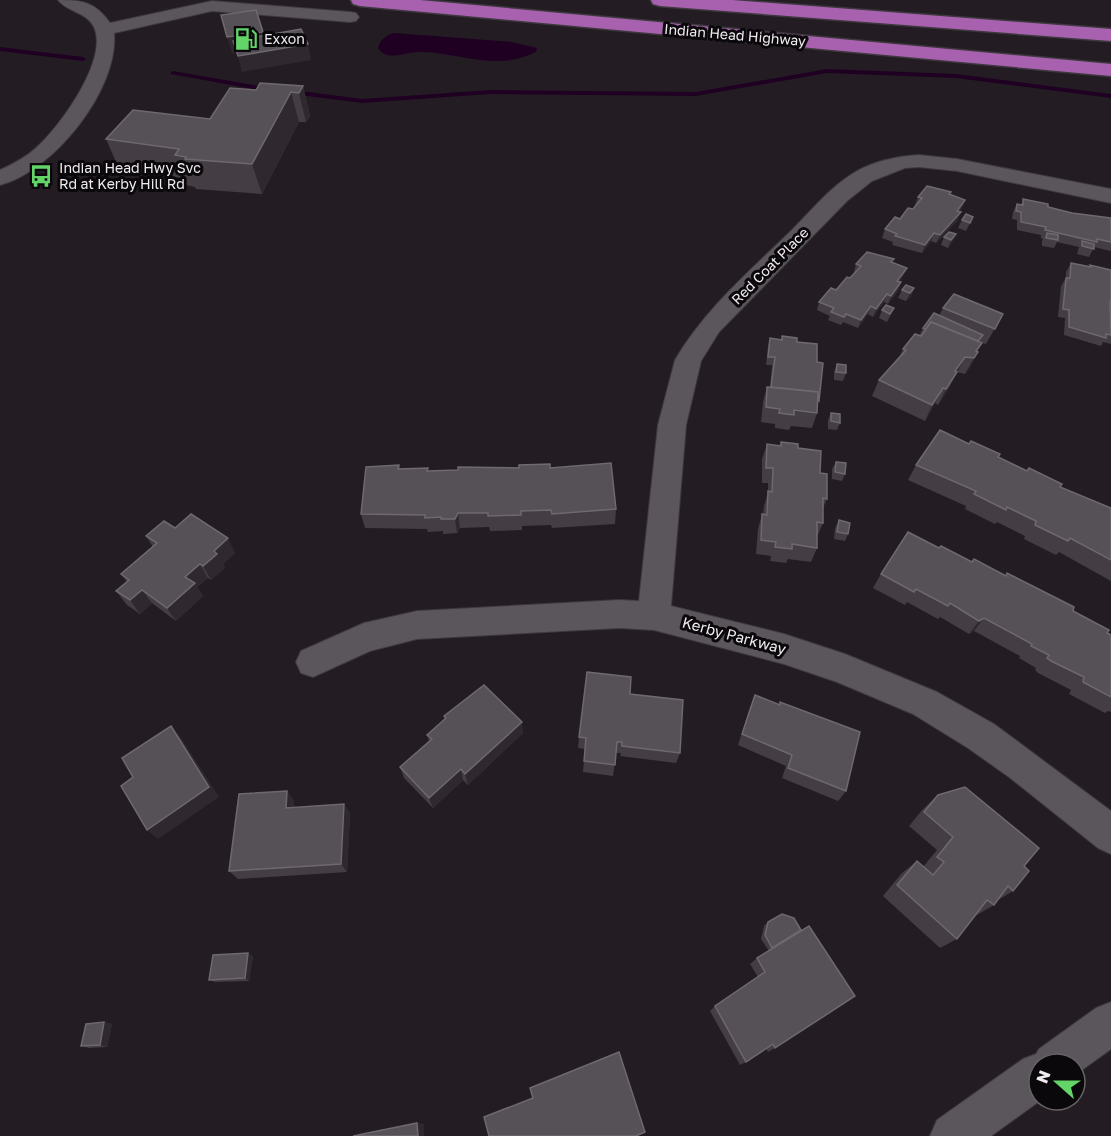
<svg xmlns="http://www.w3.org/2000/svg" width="1111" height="1136" font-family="'Golos Text',sans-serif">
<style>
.water{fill:#1f0023}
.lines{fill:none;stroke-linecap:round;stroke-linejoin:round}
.stream{fill:#1f0023;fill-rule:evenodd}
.street-casing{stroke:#3e393f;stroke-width:2}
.highway-casing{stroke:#3e393f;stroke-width:3}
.street{fill:#5b555c;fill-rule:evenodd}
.highway{fill:#a861ae;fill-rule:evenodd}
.wall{fill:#443e44}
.shaded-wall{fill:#2f292f}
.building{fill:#565156;stroke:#6e696e;stroke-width:1.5}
.labels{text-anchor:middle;stroke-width:6;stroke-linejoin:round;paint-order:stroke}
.far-street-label{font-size:14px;fill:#efebef;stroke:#0b080b}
.far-poi-label{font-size:14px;fill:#efebef;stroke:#0b080b;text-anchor:start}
.street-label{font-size:15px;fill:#efebef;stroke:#0b080b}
</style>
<rect width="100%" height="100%" fill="#231d23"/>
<path class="water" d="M394,33L512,42L537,48L536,52C495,72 463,53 421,52C406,51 388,63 378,48C380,40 386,35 394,33Z"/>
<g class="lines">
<g class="stream">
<polygon points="0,47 83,57 86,59 83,61 0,51"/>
<polygon points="827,69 956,74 1111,94 1111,98 956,78 827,73 696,96 490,94 362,103 292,94 289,92 292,90 362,99 490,90 696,92"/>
<polygon points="173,71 270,88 273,90 270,92 171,74 171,72"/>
</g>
<g class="street-casing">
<g id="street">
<path d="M58,0C83,0 95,2 110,23L212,1L350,12L356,13L359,17L356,21L350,22L212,11L114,33C119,89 54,171 0,185V170C13,164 25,158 36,148C59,128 109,60 94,27C87,12 67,12 58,0Z"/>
<path d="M919,155L957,159L1111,189V203L957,171L919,167L905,168L872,181L847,201L719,332L701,361L686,425L671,606L784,634L845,654L937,692L994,724L1111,811V854L1098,848L1009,777L968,748L913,714L837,682L784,664L654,630L619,628L417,639L370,651L313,677L301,673L296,662L301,651L364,623L417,611L619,600L639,601L658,425L675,360C705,309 750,271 792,230C812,210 832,185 857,171C875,161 899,156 919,155Z"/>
<polygon points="1111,1002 1111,1049 1075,1075 1075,1064 1039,1064 1039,1100 1041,1100 991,1136 930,1136 937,1120 1023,1059 1036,1054 1039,1049 1096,1008"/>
</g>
</g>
<g class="highway-casing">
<g id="highway">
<polygon points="351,0 420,0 1111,64 1111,76 360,6 353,4"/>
<polygon points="651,0 732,0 1111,29 1111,41 660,6 653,4"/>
</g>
</g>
<use href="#street" class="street"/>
<use href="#highway" class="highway"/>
</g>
<g class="wall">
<polygon points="303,86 310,116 306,122 299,122 262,194 196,189 195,187 186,185 183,178 119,169 106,139 210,119 256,90"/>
<polygon points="950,194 965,200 962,208 959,212 957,221 936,243 931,241 922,253 892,245 893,242 882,238 885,229 913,209 916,205 915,205 918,197"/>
<polygon points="1023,199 1072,213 1111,218 1111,251 1094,247 1089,257 1077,254 1078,250 1079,247 1057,242 1054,248 1042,246 1042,241 1043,239 1041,238 1041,235 1017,230 1017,220 1012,219 1013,212 1017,204 1021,205"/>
<polygon points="973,217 966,231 958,228 962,220"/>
<polygon points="956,234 952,242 948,248 941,245 944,237"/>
<polygon points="892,263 907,268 903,276 899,282 901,282 898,291 888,304 884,302 873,317 868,314 858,328 843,322 841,325 828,320 830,316 817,310 819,302 836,290 850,278 855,273 854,272 856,264"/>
<polygon points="1071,263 1089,267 1090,265 1111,270 1111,344 1103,342 1101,346 1064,335 1065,318 1058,317 1061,286 1066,278 1066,272"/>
<polygon points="914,288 911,296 906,301 898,298 902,290"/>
<polygon points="894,308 887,322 879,318 882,310"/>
<polygon points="943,308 1003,314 986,344 979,342 982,343 977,352 978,352 965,374 957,372 949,388 938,405 935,403 925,421 872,396 879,380 899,358 903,349 919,336 923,328 939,316"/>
<polygon points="782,336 797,342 817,362 819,401 817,406 817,413 812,428 791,426 789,430 775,428 775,424 761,422 763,402 767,387 770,387 772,365 766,365 768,346 770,338 781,340"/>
<polygon points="837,364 846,373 843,381 834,380 834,372"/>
<polygon points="831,413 840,423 837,430 828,429 828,420"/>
<polygon points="781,442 798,448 820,473 827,499 823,508 823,523 817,537 817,548 811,562 788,559 786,563 770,561 771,556 756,554 758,529 762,514 763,514 764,506 768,492 768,483 762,483 762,459 767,444 780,446"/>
<polygon points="998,457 1060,487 1111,508 1111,581 1059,552 1056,555 1024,539 1025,536 997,522 995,524 965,509 966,506 908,480 916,465"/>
<polygon points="836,462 845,474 842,481 832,479 832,469"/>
<polygon points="399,465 400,469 428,471 550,468 616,509 615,524 552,528 551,525 522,526 522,530 490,531 489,527 460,528 457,533 443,534 443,531 428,532 427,529 365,528 361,514"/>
<polygon points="839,520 848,534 845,541 834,539 835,528"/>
<polygon points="175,528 235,553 223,564 225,568 211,580 208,578 197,587 203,596 176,621 152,603 140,614 127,605 116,591 127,582 121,574 153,547 146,536"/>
<polygon points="939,548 972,562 1073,611 1111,635 1111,712 1108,711 1105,713 1069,694 1071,690 1038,673 1035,670 1036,668 1019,658 1020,656 974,631 969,634 940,617 938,619 907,602 905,605 873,588 881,574"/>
<polygon points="630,694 680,753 676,763 620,756 621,753 616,753 613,776 583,772 585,749 578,748 579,737"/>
<polygon points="755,695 846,791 838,801 782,778 786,766 738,745 750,707"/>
<polygon points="444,716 523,733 468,785 463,780 433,808 404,778 400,767 429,741 427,735 445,720"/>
<polygon points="287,791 294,801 294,807 350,813 347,872 238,879 229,871"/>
<polygon points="938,795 1024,866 1013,891 998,900 994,905 975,916 957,939 940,948 883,896 902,873 917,861 923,867 937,850 909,826 923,809"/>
<polygon points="782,914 775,1048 768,1052 766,1048 746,1062 740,1065 710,1011 715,1006 758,977 750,964 757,958 769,951 761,939 764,926 768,922"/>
<polygon points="253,956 249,981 215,982 209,980"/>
<polygon points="104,1022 112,1024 107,1047 89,1048 81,1046"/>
</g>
<g class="shaded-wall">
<polygon points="263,32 267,47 232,53 227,37"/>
<polygon points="308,44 311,60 242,72 238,56"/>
<polygon points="303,86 310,116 306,122 299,93"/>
<polygon points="291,92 299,122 262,194 252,164"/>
<polygon points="965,200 962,208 953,219 957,211"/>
<polygon points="961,212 957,221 936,243 940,235"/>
<polygon points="934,233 931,241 922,253 925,245"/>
<polygon points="956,234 952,242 948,248 951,240"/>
<polygon points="907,268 903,276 894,289 897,281"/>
<polygon points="901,282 898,291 888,304 891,296"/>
<polygon points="914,288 911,296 906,301 910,293"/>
<polygon points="887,294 884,302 873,317 876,309"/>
<polygon points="871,306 868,314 858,328 861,320"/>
<polygon points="978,352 970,368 965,374 974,358"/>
<polygon points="965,357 949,388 938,405 955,371"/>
<polygon points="943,388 935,403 925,421 932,405"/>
<polygon points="458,513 460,528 457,533 455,519"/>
<polygon points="228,538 235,553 223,564 225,568 211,580 203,566 214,551"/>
<polygon points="200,564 208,578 197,587 203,596 176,621 167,608 185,577"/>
<polygon points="142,590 152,603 140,614 130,600"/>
<polygon points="984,618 974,631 969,634 979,621"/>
<polygon points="522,722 523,733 468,785 465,774"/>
<polygon points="171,726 181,738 219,797 158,839 147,830"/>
<polygon points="461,769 463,780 433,808 429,798"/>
<polygon points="287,791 294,801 293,817 286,808"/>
<polygon points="344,804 350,813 347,872 341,864"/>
<polygon points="248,953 253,956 249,981 245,978"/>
<polygon points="104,1022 112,1024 107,1047 100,1045"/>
<polygon points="417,1123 424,1124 424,1136 418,1136"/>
</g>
<g class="building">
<polygon points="256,10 263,32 227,37 221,15"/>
<polygon points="301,29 308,44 238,56 233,41"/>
<polygon points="260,83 303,86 299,93 291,92 252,164 185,159 186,157 175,155 179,149 106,139 133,110 210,119 230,88 256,90"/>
<polygon points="927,186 951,192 949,194 965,200 957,211 961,212 940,235 934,233 925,245 895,236 897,234 885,229 895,217 900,219 908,208 913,209 922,198 918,197"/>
<polygon points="1023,199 1048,204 1048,207 1072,213 1111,218 1111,242 1097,239 1097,242 1045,230 1046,227 1021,222 1021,212 1016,211 1017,204 1023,205"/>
<polygon points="966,214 973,217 970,223 962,220"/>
<polygon points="949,232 956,234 951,240 944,237"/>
<polygon points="1047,233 1058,235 1058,240 1046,238"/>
<polygon points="1082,241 1094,244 1094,249 1082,246"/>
<polygon points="867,252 894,259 891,262 907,268 897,281 901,282 891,296 887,294 876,309 871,306 861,320 846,314 844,317 831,312 834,308 819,302 831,288 836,290 847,277 850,278 861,266 856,264"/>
<polygon points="1071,263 1091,267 1090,265 1111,270 1111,302 1110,302 1111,335 1106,334 1106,338 1069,327 1069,310 1063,309 1066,278 1070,278"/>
<polygon points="906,285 914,288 910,293 902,290"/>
<polygon points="954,294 1003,314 995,329 943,308"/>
<polygon points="886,305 894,308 890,314 882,310"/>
<polygon points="934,313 983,335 978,341 931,322 926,329 923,328"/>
<polygon points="931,322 982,343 976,351 978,352 974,358 965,357 955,371 957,372 946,389 943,388 932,405 879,380 906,350 903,349 915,334 921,336"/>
<polygon points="782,336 797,338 797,342 817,344 817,362 823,363 819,401 818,400 818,392 771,387 775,357 768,357 770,338 782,340"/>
<polygon points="837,364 846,365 846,373 836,372"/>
<polygon points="767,387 818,392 817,413 794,410 794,415 779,413 780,409 766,407"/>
<polygon points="831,413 840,414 840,423 831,421"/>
<polygon points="940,430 969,444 971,441 1000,454 998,457 1027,471 1029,468 1062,484 1060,487 1111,508 1111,560 1070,538 1068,541 1035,525 1036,521 1007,507 1006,510 974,494 976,491 916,465"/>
<polygon points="781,442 798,444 798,448 821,451 820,473 827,474 827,499 823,498 823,523 817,522 817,548 792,544 792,549 775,547 776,542 761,540 762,514 767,515 768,491 772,492 773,468 766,468 767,444 781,446"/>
<polygon points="836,462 846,463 845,474 835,472"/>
<polygon points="611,463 616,509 552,514 551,510 521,511 521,515 488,516 488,513 458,513 455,519 441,519 441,517 425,518 425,515 361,514 366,467 399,465 398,469 428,468 427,471 458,470 458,467 519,468 519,465 550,464 550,468"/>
<polygon points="191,514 228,538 214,551 217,554 203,566 200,564 185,577 195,583 167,608 142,590 130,600 116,591 129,580 121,574 157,543 146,536 164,521 175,528"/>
<polygon points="839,520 850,523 848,534 837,532"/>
<polygon points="908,532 939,548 941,546 972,562 974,559 1006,576 1007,573 1074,607 1073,611 1109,630 1107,633 1111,635 1111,697 1083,682 1084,677 1051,661 1047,658 1049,655 1031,646 1032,644 984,618 979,621 950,603 948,606 916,589 914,592 881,574"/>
<polygon points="587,672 631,677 630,694 683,700 680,753 622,746 622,742 617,742 615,765 584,761 586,738 579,737"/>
<polygon points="484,685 522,722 465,774 461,769 429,798 400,767 432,739 427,735 446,718 444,716"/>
<polygon points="755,695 780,705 780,702 860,732 846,791 788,768 792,755 742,734"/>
<polygon points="171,726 209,787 147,830 121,786 133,777 122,758"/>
<polygon points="965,787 1039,848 1024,866 1029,871 1013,891 1008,886 994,905 987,900 957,939 897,885 917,861 933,875 944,862 937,857 953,837 924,812 938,795"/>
<polygon points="287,791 286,808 344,804 341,864 229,871 239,794"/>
<polygon points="782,914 794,918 801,930 772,948 765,935 768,922"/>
<polygon points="809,926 855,996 775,1048 773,1044 746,1062 715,1006 765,972 757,958"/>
<polygon points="248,953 245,978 209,980 213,955"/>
<polygon points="104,1022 100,1045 81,1046 86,1024"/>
<polygon points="619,1052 645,1132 636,1136 489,1136 484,1117 533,1098 530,1088"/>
<polygon points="417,1123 418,1136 353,1136"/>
</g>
<defs>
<g id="fuel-bare" transform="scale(1.8)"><path d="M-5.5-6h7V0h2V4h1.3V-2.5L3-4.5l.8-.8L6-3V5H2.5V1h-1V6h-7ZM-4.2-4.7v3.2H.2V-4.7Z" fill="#63d468" stroke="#0b080b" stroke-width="2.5" paint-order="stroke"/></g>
<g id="bus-bare" transform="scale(1.8)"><path d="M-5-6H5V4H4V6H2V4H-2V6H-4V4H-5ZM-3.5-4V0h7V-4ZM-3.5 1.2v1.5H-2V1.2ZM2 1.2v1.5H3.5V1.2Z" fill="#63d468" stroke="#0b080b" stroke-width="2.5" paint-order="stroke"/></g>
</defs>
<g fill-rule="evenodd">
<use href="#fuel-bare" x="246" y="39"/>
<use href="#bus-bare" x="41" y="176"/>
</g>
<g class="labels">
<g class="far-street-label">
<text transform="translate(735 35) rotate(5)" y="5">Indian Head Highway</text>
<text transform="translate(770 266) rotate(-45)" y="5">Red Coat Place</text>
</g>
<g class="far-poi-label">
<text x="264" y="44">Exxon</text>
<text x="59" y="173">Indian Head Hwy Svc<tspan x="59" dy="16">Rd at Kerby Hill Rd</tspan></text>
</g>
<g class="street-label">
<text transform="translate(734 636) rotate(15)" y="5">Kerby Parkway</text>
</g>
</g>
<g transform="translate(1057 1082) rotate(291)"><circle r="28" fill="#0b080b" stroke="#666366" stroke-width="1.5"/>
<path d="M0-4.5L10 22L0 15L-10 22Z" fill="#63d468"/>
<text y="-9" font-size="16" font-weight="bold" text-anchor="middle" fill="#efebef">N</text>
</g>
</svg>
